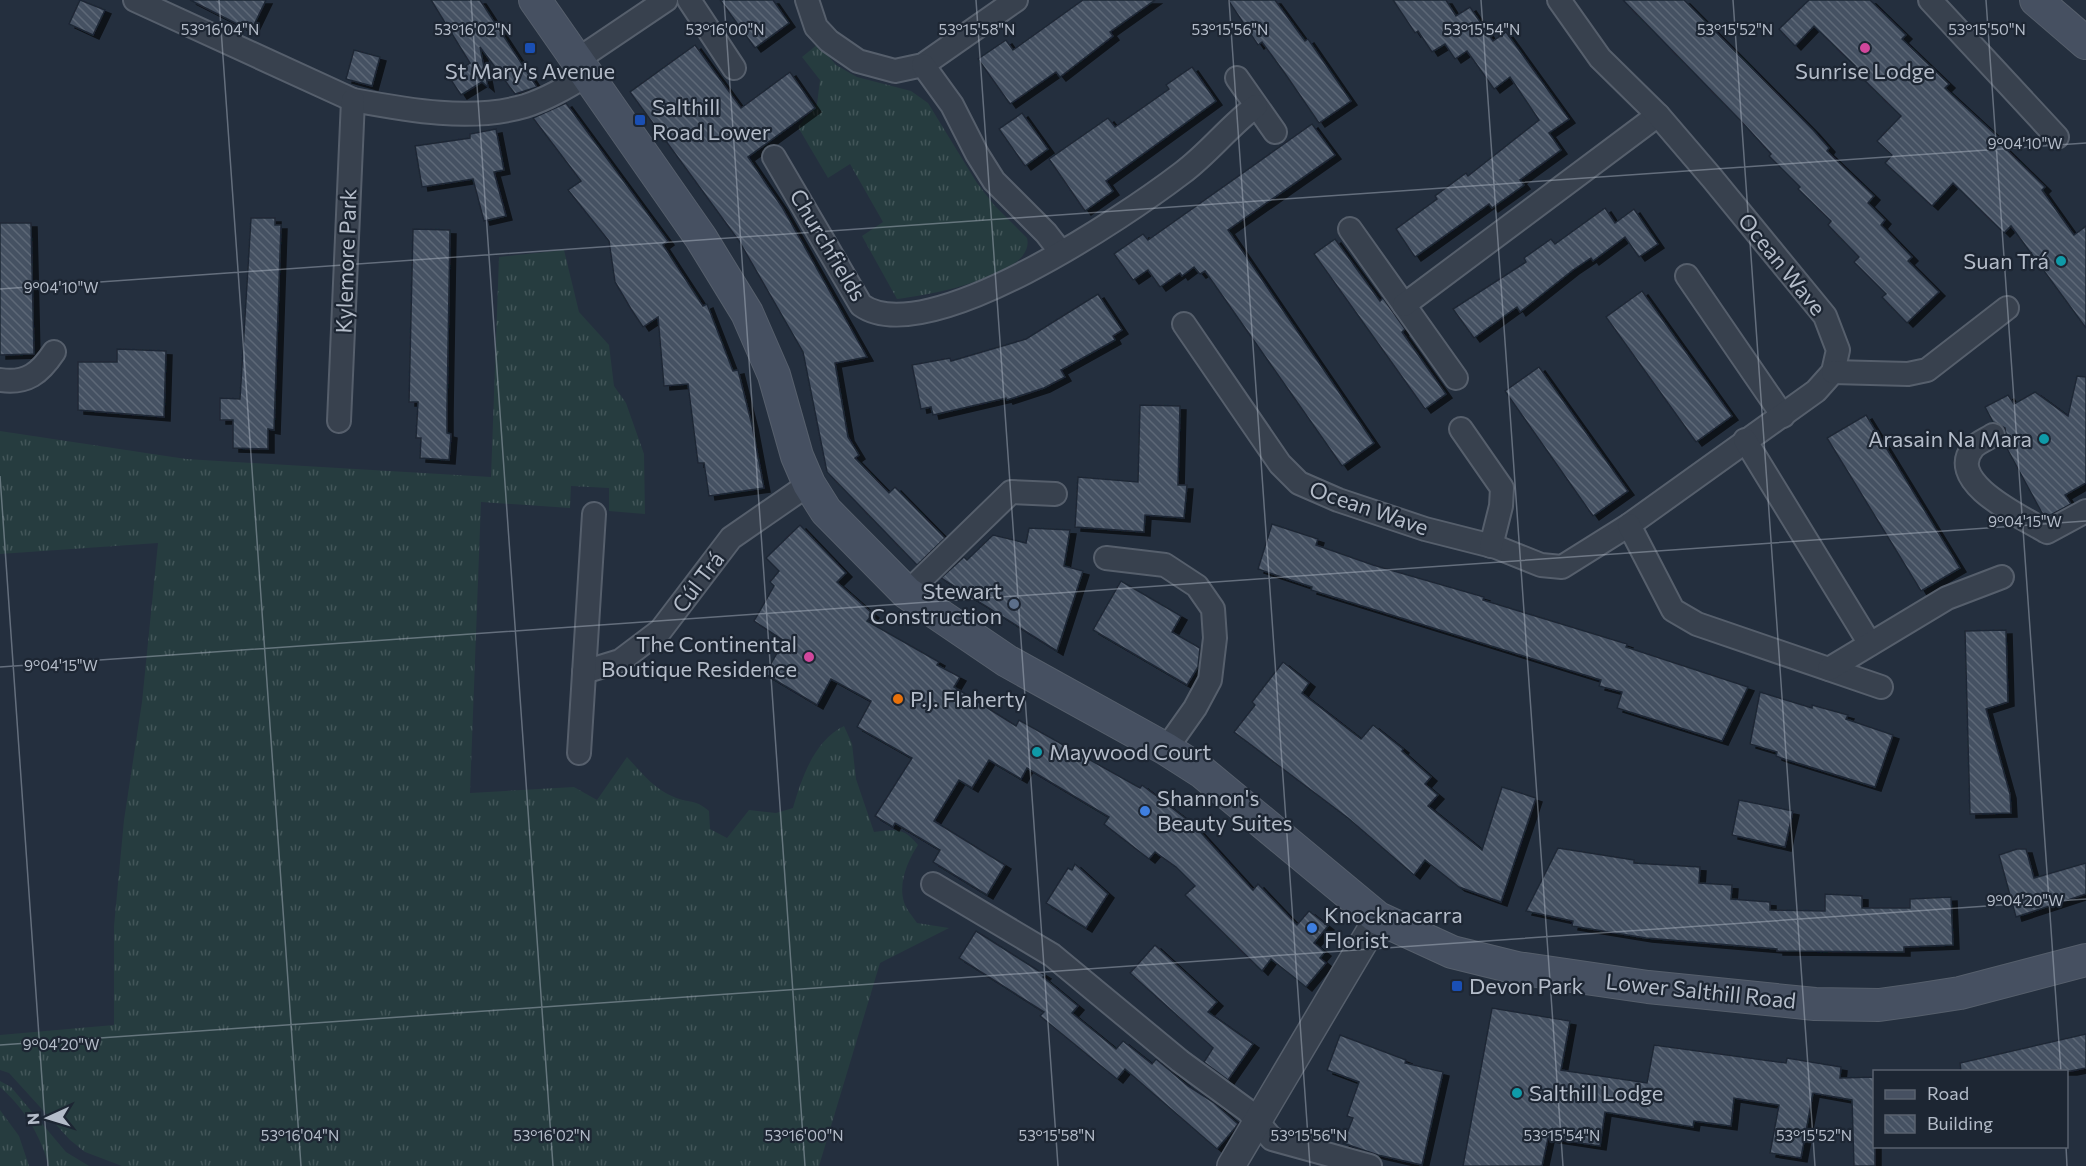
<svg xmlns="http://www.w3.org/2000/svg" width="2086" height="1166" font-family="Commissioner,sans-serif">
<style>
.grass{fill:url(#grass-tufts)}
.building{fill:url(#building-back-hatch);stroke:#1f2835;stroke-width:1.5;filter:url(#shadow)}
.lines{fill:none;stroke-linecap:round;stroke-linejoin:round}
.minor-casing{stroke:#565f6c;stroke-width:26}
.tertiary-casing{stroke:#565f6c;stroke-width:30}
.secondary-casing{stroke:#565f6c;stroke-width:34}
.minor{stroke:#38414e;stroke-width:22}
.tertiary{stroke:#38414e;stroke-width:27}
.secondary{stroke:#465061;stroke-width:32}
.ticks{fill:none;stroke:#b4bcc9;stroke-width:1.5;stroke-opacity:0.45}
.transit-dot{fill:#1a4fb4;stroke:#1d2633;stroke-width:2}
.hotel-dot{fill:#d1479c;stroke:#1d2633;stroke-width:2}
.culture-dot{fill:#0f9aa8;stroke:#1d2633;stroke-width:2}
.service-dot{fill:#5c6f8a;stroke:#1d2633;stroke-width:2}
.food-dot{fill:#e8710a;stroke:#1d2633;stroke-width:2}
.shop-dot{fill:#3f7fe0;stroke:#1d2633;stroke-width:2}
.labels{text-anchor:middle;stroke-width:4.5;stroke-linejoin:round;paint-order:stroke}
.poi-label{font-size:22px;fill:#b4bcc9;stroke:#1d2633;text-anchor:start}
.street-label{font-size:22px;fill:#b4bcc9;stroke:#1d2633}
.ticks-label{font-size:15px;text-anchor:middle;fill:#b4bcc9;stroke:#1d2633;stroke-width:4.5;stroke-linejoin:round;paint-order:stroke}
</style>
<defs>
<pattern id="grass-tufts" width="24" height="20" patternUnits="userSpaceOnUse" patternTransform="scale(1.5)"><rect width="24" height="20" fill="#263c3f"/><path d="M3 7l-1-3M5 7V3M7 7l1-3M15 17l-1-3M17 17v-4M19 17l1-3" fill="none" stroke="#435659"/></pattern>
<pattern id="building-back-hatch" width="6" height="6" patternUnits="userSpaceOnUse" patternTransform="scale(1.5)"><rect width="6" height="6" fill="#455162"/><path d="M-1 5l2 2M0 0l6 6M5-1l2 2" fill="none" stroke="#5d6877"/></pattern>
<filter id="shadow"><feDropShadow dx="6" dy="4" stdDeviation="0" flood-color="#0009"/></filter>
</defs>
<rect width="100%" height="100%" fill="#242f3e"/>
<g class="grass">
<path d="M818,44L836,65L857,77L911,91L928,103L977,183L994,205L1027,238C1037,276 925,296 897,299L862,236L883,222L850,164L828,178L798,127L817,104L820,80L802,57Z"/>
<path d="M564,250L579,312L609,345L614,386L626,403L644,454L645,514L609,511V488L571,486L570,508L481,502L470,793L574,787L597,800L627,757C642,773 654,789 674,797C690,804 694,798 709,811L710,829L727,838L749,810L776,813L793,808C802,777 814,741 844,726L852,744L856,779L874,832C896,829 903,827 918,845C908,860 898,883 904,902C906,909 913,917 917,923L949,928L880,963L819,1166H122L85,1152L70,1140L9,1073L0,1070V1035L114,1025V926L124,820L142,702L158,543L0,554V431L186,459L491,477L499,257Z"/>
<path d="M0,1081L11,1087L66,1152L89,1166H49C40,1135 25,1109 0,1087Z"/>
<polygon points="0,1110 19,1136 29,1166 0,1166"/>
</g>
<g class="building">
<polygon points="80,0 105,10 93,35 69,24"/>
<polygon points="190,0 266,0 251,31"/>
<polygon points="431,0 480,0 537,87 515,94 480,47 488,87 482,82 461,95 449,77 470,63"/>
<polygon points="720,0 773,0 789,23 755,48"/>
<polygon points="1083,0 1155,0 1110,32 1113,36 1060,77 1056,72 1010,104 978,59 1006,40 1013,50"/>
<polygon points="1228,0 1275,0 1305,41 1308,39 1351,101 1319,123 1286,75 1262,42 1258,45"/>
<polygon points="1393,0 1446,0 1456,16 1470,7 1493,41 1506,32 1569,119 1549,133 1561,150 1520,180 1524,185 1492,208 1489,204 1415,257 1396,229 1437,199 1435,196 1466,173 1468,176 1539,120 1510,77 1494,89 1467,51 1455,59 1445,44 1432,52 1418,31 1415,33"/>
<polygon points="1623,0 1684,0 1813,130 1829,148 1827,151 1874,196 1868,203 1885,220 1881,225 1912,257 1908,261 1939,292 1907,323 1882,297 1886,294 1854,262 1859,257 1828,225 1831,221 1798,189 1800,187 1769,156 1771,154 1741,121"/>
<polygon points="1809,0 1870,0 1906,35 1902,39 1949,84 1945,88 1998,137 1996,139 2045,187 2042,190 2074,235 2086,226 2086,328 2011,226 2004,233 1953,183 1932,206 1885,163 1892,155 1877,141 1901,116 1852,68 1855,66 1814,26 1795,46 1779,29"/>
<polygon points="695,45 741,108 790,72 815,108 748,157 782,207 867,357 835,363 848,437 859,455 855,458 889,493 895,487 945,538 917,565 827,472 803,352 739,241 630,92"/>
<polygon points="354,50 380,57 372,86 346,79"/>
<polygon points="1192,67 1216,101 1106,181 1113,191 1085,211 1049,159 1108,118 1115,127 1169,89 1166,85"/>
<polygon points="566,103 668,241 663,245 703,306 707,304 733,371 738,370 752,425 764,488 709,496 704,463 698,463 688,384 664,386 658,317 643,327 631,309 615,282 609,241 568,190 581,181 533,118"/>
<polygon points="1022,113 1048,149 1025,166 999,129"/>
<polygon points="1312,124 1335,155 1228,230 1374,443 1342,466 1205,271 1200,274 1194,267 1182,276 1180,273 1160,287 1148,270 1133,280 1114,254 1143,234 1148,240"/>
<polygon points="496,129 504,170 494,172 506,216 484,221 473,179 422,187 415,146 470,138 470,134"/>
<polygon points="1605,208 1615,223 1634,209 1658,244 1639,257 1625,237 1593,261 1591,258 1573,270 1520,312 1517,307 1474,338 1453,309 1526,262 1524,258 1551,239 1555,244"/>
<polygon points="251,218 275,218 275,225 281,225 274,430 268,429 268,449 233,448 233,420 220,420 220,398 240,399"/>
<polygon points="0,223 31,223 34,354 0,355"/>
<polygon points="413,229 450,230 447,409 447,433 451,434 449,460 420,458 421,438 416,438 418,402 409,402"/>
<polygon points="1335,239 1380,301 1383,298 1405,329 1402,332 1446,394 1425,409 1314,254"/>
<polygon points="1642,291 1732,416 1696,442 1606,317"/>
<polygon points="1098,294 1122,330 1113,336 1115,340 1061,370 1065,377 1044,388 1007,400 1006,398 933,415 931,407 921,409 912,365 950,358 951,361 1026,339"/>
<polygon points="117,349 166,351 164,417 78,410 78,362 117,362"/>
<polygon points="1539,367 1628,491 1593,516 1505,391"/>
<polygon points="2077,376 2086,377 2086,483 2065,495 2071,504 2047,517 2042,513 2004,443 2006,435 2005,428 1993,422 1985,407 2008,395 2014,404 2035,392 2068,416"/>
<polygon points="1140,405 1180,406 1178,485 1187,485 1184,518 1145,515 1144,532 1075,527 1078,477 1138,482"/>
<polygon points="1866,415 1960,568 1921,591 1827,438"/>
<polygon points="1272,524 1318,539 1316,545 1373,565 1484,597 1483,600 1627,644 1626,647 1748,687 1722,741 1617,708 1622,692 1599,686 1601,680 1311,590 1312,587 1258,569"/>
<polygon points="800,525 846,573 837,582 873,614 867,621 939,662 937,665 960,677 954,687 1016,726 1019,720 1140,788 1142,785 1194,825 1253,890 1258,884 1297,925 1309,911 1328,926 1314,943 1325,952 1320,958 1326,963 1306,987 1271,959 1262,971 1185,895 1195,886 1176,867 1155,852 1149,859 1104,824 1109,817 1027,768 1021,779 989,760 972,788 959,780 934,821 1005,865 987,895 933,862 940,850 895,823 893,827 875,816 912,758 857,727 871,701 831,679 817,705 765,674 784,641 754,621 774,586 770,582 779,571 766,558"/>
<polygon points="1029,528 1070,530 1064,566 1083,571 1057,651 941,578 964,557 967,560 993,535 1026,543"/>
<polygon points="1121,581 1181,616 1172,632 1200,648 1198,667 1187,685 1093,630"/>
<polygon points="2006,630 2008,702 1986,709 2010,794 2011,813 1970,814 1965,631"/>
<polygon points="1283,662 1309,683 1302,693 1361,739 1373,725 1403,749 1402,751 1431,777 1425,784 1438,795 1428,806 1482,850 1502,787 1536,798 1501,902 1459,887 1425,860 1414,875 1348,818 1234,732 1255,705 1252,702"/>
<polygon points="1760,692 1812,708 1812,705 1848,715 1846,719 1893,735 1875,787 1781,758 1776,756 1777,752 1750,744"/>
<polygon points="1739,800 1793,811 1785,847 1732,835"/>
<polygon points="1558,848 1634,860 1634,863 1700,867 1699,883 1732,885 1731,899 1770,902 1770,910 1825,911 1825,894 1862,896 1862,908 1910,908 1910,899 1951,897 1953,945 1904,947 1904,952 1777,951 1777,949 1646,938 1572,926 1573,921 1526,911"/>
<polygon points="2017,849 2026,849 2034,878 2086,863 2086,894 2016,917 1999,855"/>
<polygon points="1075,864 1108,894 1086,928 1046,903 1068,868 1072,870"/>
<polygon points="976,931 1045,975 1043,977 1078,1006 1072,1013 1116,1049 1123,1041 1152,1064 1156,1059 1188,1086 1213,1102 1238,1124 1235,1128 1217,1149 1125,1069 1117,1079 1040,1016 1044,1012 959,958"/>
<polygon points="1155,945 1217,1002 1208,1012 1253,1044 1228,1080 1204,1062 1213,1048 1130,973"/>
<polygon points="1492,1008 1570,1021 1561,1070 1647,1083 1654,1045 1786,1063 1787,1058 1841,1067 1840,1078 1875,1077 1875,1166 1854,1166 1852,1100 1813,1093 1801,1158 1770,1153 1779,1105 1734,1098 1731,1126 1694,1121 1693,1127 1605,1112 1600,1146 1548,1138 1542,1166 1463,1166"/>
<polygon points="2086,1034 2086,1068 2071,1071 1961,1071 1960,1063"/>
<polygon points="1340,1035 1406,1060 1405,1063 1443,1072 1422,1165 1378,1155 1343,1143 1353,1118 1347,1116 1359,1082 1327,1070"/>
</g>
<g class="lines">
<g class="minor-casing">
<g id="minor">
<path d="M135,0L353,100C407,110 471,122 525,106C547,99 567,87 587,75"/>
<polyline points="689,0 734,68"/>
<polyline points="807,0 816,27 829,41 858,61 895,71 923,65 1016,0"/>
<polyline points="1930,0 2057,137"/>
<polyline points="577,60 666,0"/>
<polyline points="923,65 952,105 977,154 994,181 1046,233 1060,251"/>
<polyline points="1237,78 1275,132"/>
<path d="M774,157L861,305C926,352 1127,215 1182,173C1209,153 1229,126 1256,106"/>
<polyline points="1350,229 1456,378"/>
<polyline points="1687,276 1783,416"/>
<polyline points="1404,305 1658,115"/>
<polyline points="1184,324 1280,464 1299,483 1338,500 1425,529 1496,547 1541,565 1562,567 1629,525 1816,391 1833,372 1838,350 1825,316 1712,178 1658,115 1600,58 1559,0"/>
<polyline points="1833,372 1908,374 1927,370 2007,308"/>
<path d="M0,380C27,384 40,373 54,352"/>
<polyline points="339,421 353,100"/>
<polyline points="1461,429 1502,488 1501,506 1491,546"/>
<path d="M1993,435C1987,439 1977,443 1973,448C1944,482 2024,518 2047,532L2086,511"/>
<polyline points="1745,440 1870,644"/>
<polyline points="1629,525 1673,610 1697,624 1881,687"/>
<polyline points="1106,558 1165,565 1197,586 1213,609 1215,638 1210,680 1195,708 1166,749"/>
<polyline points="907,593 1011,492 1055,494"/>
<polyline points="1829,669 1947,598 2002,577"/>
<polyline points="584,672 620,661 661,630 731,538 809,484"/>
<polyline points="579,753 594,514"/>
<polyline points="933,884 1052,955 1180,1061 1248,1111 1272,1139 1370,1166"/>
</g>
</g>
<g class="tertiary-casing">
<polyline id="tertiary" points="1231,1166 1378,918"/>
</g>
<g class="secondary-casing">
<g id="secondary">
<polyline points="535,0 701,238 747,313 774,375 797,456 809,484 826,511 907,593 1007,661 1166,749 1202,772 1378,918 1452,952 1517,968 1648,987 1815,1004 1879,1005 1915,1000 1960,993 2086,960"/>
<polyline points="2036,0 2086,43"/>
</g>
</g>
<use href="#minor" class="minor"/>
<use href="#tertiary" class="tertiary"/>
<use href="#secondary" class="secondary"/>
</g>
<path class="ticks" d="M219,0L301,1166M471,0L553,1166M724,0L805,1166M976,0L1058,1166M1229,0L1310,1166M1481,0L1563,1166M1733,0L1815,1166M1986,0L2061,1072M0,289L2086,143M0,476L48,1166M0,667L2086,521M0,1045L2086,899M2066,1146L2067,1166"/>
<g class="transit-dot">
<rect x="524" y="42" width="12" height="12" rx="3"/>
<rect x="634" y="114" width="12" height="12" rx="3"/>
<rect x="1451" y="980" width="12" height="12" rx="3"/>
</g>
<g class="hotel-dot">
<circle cx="1865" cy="48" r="6"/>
<circle cx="809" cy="657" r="6"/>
</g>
<g class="culture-dot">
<circle cx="2061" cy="261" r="6"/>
<circle cx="2044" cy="439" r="6"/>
<circle cx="1037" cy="752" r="6"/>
<circle cx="1517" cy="1093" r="6"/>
</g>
<circle class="service-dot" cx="1014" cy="604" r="6"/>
<circle class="food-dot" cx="898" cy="699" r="6"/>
<g class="shop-dot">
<circle cx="1145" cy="811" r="6"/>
<circle cx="1312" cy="928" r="6"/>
</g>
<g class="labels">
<g class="poi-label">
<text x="530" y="79" text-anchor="middle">St Mary's Avenue</text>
<text x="1865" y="79" text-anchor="middle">Sunrise Lodge</text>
<text x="652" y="115">Salthill<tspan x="652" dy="25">Road Lower</tspan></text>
<text x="2049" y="269" text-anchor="end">Suan Trá</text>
<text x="2032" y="447" text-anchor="end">Arasain Na Mara</text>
<text x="1002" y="599" text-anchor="end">Stewart<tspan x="1002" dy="25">Construction</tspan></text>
<text x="797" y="652" text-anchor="end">The Continental<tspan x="797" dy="25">Boutique Residence</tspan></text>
<text x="910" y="707">P.J. Flaherty</text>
<text x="1049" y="760">Maywood Court</text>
<text x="1157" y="806">Shannon's<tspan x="1157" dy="25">Beauty Suites</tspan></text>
<text x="1324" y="923">Knocknacarra<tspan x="1324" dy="25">Florist</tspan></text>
<text x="1469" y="994">Devon Park</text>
<text x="1529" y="1101">Salthill Lodge</text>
</g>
<g class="street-label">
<text transform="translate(828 245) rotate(59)" y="8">Churchfields</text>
<text transform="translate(346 261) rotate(-88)" y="8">Kylemore Park</text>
<text transform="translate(1782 264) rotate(51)" y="8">Ocean Wave</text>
<text transform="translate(1369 508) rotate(19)" y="8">Ocean Wave</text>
<text transform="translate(698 582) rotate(-53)" y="8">Cúl Trá</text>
<text transform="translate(1701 991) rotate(6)" y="8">Lower Salthill Road</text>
</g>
</g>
<g class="ticks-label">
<text x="220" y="35">53°16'04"N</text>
<text x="473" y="35">53°16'02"N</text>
<text x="725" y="35">53°16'00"N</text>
<text x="977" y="35">53°15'58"N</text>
<text x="1230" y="35">53°15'56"N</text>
<text x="1482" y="35">53°15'54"N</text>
<text x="1735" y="35">53°15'52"N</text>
<text x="1987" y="35">53°15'50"N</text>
<text x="2025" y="149">9°04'10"W</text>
<text x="61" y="293">9°04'10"W</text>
<text x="2025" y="527">9°04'15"W</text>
<text x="61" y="671">9°04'15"W</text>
<text x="2025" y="906">9°04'20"W</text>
<text x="61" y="1050">9°04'20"W</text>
<text x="300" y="1141">53°16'04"N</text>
<text x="552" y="1141">53°16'02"N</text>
<text x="804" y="1141">53°16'00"N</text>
<text x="1057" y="1141">53°15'58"N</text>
<text x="1309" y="1141">53°15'56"N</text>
<text x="1562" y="1141">53°15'54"N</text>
<text x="1814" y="1141">53°15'52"N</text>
</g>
<rect x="1873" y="1070" width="195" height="78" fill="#1d2633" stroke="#59626f" stroke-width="1.5"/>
<rect x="1885" y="1090" width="30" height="9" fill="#465061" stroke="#59626f" stroke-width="1.5"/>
<text x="1927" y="1100" font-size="18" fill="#b4bcc9">Road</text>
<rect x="1885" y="1115" width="30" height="18" fill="url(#building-back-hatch)" stroke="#59626f" stroke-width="1.5"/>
<text x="1927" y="1130" font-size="18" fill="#b4bcc9">Building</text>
<g transform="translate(48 1118) rotate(266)" stroke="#1d2633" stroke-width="4.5" paint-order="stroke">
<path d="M0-4.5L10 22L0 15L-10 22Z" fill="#b4bcc9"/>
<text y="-9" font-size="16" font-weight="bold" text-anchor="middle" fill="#b4bcc9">N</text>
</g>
</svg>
